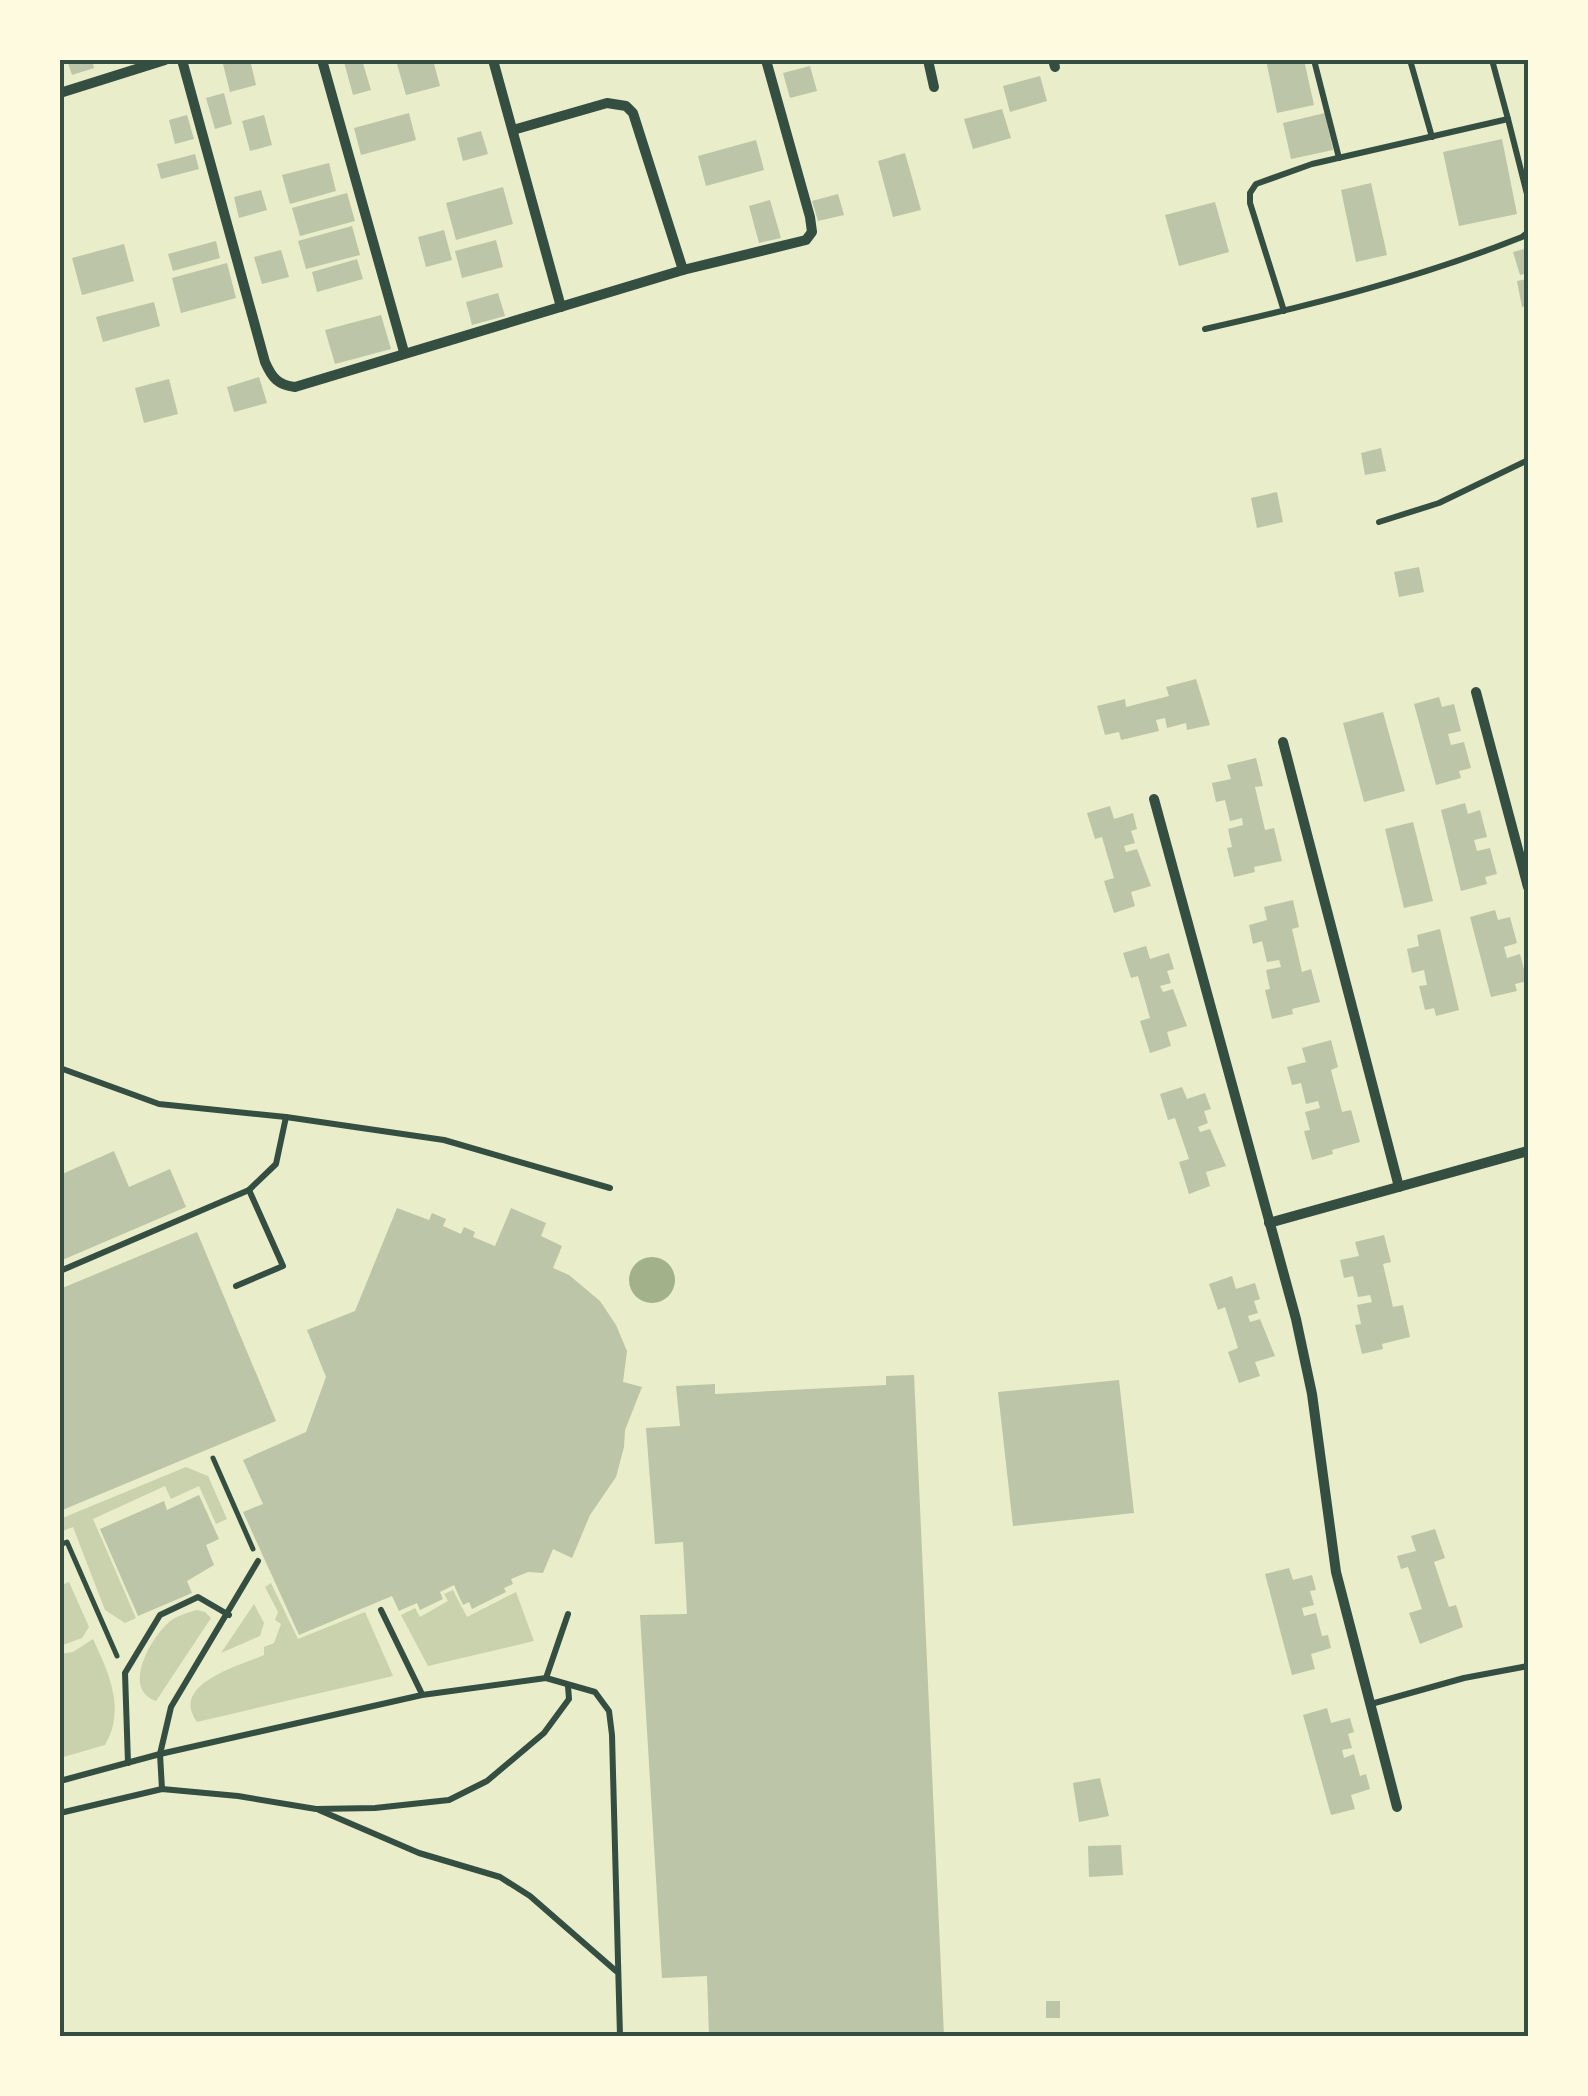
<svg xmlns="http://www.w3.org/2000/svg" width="1588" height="2096" font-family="'Noto Sans',sans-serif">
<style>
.green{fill:#cad2ad}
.water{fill:#a3b18a}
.building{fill:#bcc5a7}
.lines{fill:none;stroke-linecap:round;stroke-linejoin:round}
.path{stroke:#344e41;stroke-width:5}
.service{stroke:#344e41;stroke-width:6}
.minor{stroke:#344e41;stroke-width:10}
.neatline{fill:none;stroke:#344e41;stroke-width:4}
</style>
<rect width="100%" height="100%" fill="#e9edc9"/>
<g class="green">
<polygon points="186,1467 208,1476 227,1519 216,1524 199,1486 171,1499 165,1486 93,1519 136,1618 125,1623 105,1610 73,1527 60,1532 60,1519"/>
<polygon points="69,1582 89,1627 82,1638 60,1646 60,1586"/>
<path d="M271,1583L298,1639L365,1612L393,1676L197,1722C169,1684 239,1666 264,1655V1647L274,1643L281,1624L275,1620L278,1612L265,1587Z"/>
<polygon points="453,1590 467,1617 516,1592 534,1641 428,1666 401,1615 415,1608 420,1617 448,1601 444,1594"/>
<polygon points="254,1604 264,1623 260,1636 221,1653"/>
<path d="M197,1610L205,1612L211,1618L156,1701C120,1689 152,1634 173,1619C180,1615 189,1612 197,1610Z"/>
<path d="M93,1639C109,1673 126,1710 105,1745L60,1758V1654L73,1652Z"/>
</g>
<circle class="water" cx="652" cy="1280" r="23"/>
<g class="building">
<polygon points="67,60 92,60 94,68 72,75"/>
<polygon points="222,60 250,60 256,85 230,92"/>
<polygon points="362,60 371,90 353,95 344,62"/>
<polygon points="413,60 433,60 440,86 406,95 397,64"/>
<polygon points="1266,60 1304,60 1314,105 1277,113"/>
<polygon points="810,66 817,91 790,98 783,73"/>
<polygon points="1040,76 1047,101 1010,112 1003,86"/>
<polygon points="224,93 232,124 215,129 206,98"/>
<polygon points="1002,109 1011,138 973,149 964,119"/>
<polygon points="409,113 416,140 361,155 354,128"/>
<polygon points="1325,113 1333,150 1291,159 1283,123"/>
<polygon points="187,115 194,139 175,144 169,120"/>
<polygon points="264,115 272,145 250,151 242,121"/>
<polygon points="481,131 488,154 463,161 457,138"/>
<polygon points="1502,139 1517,214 1459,226 1443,152"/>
<polygon points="756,140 764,170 706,186 698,156"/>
<polygon points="905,153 921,210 893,217 878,161"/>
<polygon points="195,154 199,169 161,179 157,164"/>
<polygon points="329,163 336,191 290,204 282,175"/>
<polygon points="1371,183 1387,255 1356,262 1341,190"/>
<polygon points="503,187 513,224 456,240 446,203"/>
<polygon points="261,190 267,210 239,218 234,197"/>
<polygon points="347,193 355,221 300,236 292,208"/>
<polygon points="838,194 844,215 818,221 812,201"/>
<polygon points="770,200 781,238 759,243 749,206"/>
<polygon points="1215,202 1229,252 1179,266 1165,215"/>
<polygon points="352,226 360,255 306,269 298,241"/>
<polygon points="444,230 452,260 426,267 418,237"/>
<polygon points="496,240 503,267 462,278 455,251"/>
<polygon points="216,241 220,258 173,271 168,254"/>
<polygon points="124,244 134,281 82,295 72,258"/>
<polygon points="1528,248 1528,273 1520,275 1513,252"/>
<polygon points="281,250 289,277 262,284 254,257"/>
<polygon points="357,259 363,279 317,292 312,272"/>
<polygon points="227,263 236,298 181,313 172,278"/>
<polygon points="1528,279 1528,306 1522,307 1517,281"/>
<polygon points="498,293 505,316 472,325 466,302"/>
<polygon points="154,302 160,326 103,342 96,317"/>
<polygon points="381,315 391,349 335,364 325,330"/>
<polygon points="259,377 267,403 234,412 227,387"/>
<polygon points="169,379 178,414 144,423 135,388"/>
<polygon points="1381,448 1386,471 1365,475 1361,453"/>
<polygon points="1277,492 1283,522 1257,528 1251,498"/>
<polygon points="1419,567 1424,592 1399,597 1394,572"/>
<polygon points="1196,679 1210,725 1187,730 1186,723 1167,728 1165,718 1156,720 1159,731 1121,740 1119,732 1105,735 1097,706 1125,699 1126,707 1169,696 1166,687"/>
<polygon points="1439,697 1442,707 1454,704 1461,731 1448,734 1451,745 1464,742 1471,768 1459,771 1461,778 1436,785 1414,704"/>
<polygon points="1383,712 1405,791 1364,802 1343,723"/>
<polygon points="1256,758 1263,786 1255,787 1265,830 1274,828 1282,861 1254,867 1255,872 1234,877 1227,848 1232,847 1228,829 1243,825 1242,818 1230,821 1225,800 1216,802 1212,783 1231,779 1227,765"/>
<polygon points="1465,803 1468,814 1480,810 1487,837 1474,840 1477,851 1490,848 1497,874 1485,877 1487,884 1461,891 1441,810"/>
<polygon points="1110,806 1114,819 1133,813 1137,829 1131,831 1135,843 1124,846 1126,852 1137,849 1151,886 1131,892 1135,906 1114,913 1104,881 1114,878 1102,837 1095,839 1087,813"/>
<polygon points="1413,822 1433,901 1404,908 1385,829"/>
<polygon points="1293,900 1299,927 1292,929 1302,972 1311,969 1320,1002 1292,1009 1293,1014 1272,1019 1265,990 1270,989 1266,970 1281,967 1279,960 1267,962 1262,941 1253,944 1249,925 1267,920 1264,907"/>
<polygon points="1495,910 1498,920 1510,917 1517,943 1504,947 1507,958 1520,954 1527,981 1515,984 1517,991 1491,997 1470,917"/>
<polygon points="1440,929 1459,1010 1436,1016 1434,1008 1425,1010 1419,986 1427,985 1424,970 1412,973 1407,949 1419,946 1417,935"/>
<polygon points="1146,946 1150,959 1169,953 1174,969 1167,971 1171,983 1160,986 1163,992 1173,989 1187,1026 1167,1032 1171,1046 1150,1053 1140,1021 1150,1018 1138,976 1131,978 1123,953"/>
<polygon points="1331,1040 1338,1067 1331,1070 1342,1112 1351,1110 1360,1142 1332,1150 1333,1154 1312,1160 1304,1131 1310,1130 1305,1112 1320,1108 1318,1101 1306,1104 1301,1083 1292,1085 1287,1067 1306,1062 1302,1048"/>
<polygon points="1182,1087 1187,1099 1205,1093 1211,1109 1204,1111 1208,1123 1198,1127 1200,1132 1210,1129 1226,1166 1206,1172 1210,1186 1189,1194 1179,1162 1189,1159 1175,1118 1168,1120 1160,1094"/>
<polygon points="114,1151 129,1187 170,1169 186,1207 60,1261 60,1175"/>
<polygon points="397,1208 429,1220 432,1213 446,1219 443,1226 461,1234 464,1227 475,1232 473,1237 495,1246 511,1208 546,1223 541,1236 562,1246 553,1268 569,1275 600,1301 616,1325 627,1351 623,1382 642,1387 625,1430 624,1447 616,1477 590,1515 572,1558 553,1549 543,1573 528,1572 511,1579 513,1584 504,1588 506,1592 472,1609 469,1602 463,1605 454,1585 440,1592 443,1599 420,1610 417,1603 399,1611 392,1596 299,1635 243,1512 263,1504 243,1460 306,1432 326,1377 307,1330 355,1311"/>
<polygon points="197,1232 276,1421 60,1511 60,1289"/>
<polygon points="1384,1235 1391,1262 1383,1264 1393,1307 1403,1305 1410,1337 1382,1344 1383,1349 1362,1354 1355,1325 1361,1324 1357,1305 1372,1302 1370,1295 1358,1297 1353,1276 1344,1278 1340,1260 1359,1256 1355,1242"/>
<polygon points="1232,1276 1236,1289 1255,1283 1260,1299 1254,1301 1258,1313 1248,1316 1250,1322 1260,1319 1275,1356 1255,1362 1260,1376 1239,1383 1228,1352 1238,1348 1225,1307 1218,1310 1209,1284"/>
<polygon points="914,1375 944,2036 709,2036 707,1976 662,1978 640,1615 687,1614 683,1542 655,1544 646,1428 680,1426 676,1386 715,1384 715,1394 886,1385 886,1376"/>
<polygon points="1119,1380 1134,1513 1013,1526 998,1392"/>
<polygon points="199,1495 219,1539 206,1545 214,1565 187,1581 192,1593 138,1616 100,1529 164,1501 167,1510"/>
<polygon points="1435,1529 1445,1558 1434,1562 1449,1607 1456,1605 1463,1627 1420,1644 1409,1613 1422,1609 1408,1567 1401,1569 1397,1556 1416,1551 1411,1536"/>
<polygon points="1289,1568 1293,1580 1312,1575 1316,1590 1310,1591 1314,1605 1302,1608 1304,1616 1316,1613 1322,1636 1328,1635 1331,1648 1311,1654 1315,1669 1292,1675 1265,1574"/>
<polygon points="1327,1708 1331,1723 1350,1718 1354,1732 1348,1734 1352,1748 1342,1750 1344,1758 1354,1754 1360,1776 1366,1774 1370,1789 1351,1795 1355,1809 1331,1815 1303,1715"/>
<polygon points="1100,1778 1109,1816 1079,1822 1073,1783"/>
<polygon points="1121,1845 1123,1875 1089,1877 1088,1846"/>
<rect x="1046" y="2001" width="14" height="17"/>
</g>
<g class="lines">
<g class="path">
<polyline points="213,1458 253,1549"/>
<polyline points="60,1545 67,1542 117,1656"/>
</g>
<g class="service">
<polyline points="1314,60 1339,158"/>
<polyline points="1410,60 1432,137"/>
<polyline points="1508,119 1528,198"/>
<polyline points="1284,311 1250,203 1250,193 1256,184 1312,164 1508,119 1492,60"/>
<path d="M1205,329C1312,305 1419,278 1522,237L1528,232"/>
<polyline points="1379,522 1439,503 1528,460"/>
<polyline points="60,1068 159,1104 286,1117 444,1140 610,1188"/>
<polyline points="60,1271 249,1190"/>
<polyline points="236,1286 283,1266 249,1190 276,1164 286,1117"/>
<polyline points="381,1610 422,1694"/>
<polyline points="546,1678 568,1614"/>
<polyline points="1371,1704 1464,1678 1528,1666"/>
<polyline points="128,1763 125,1673 160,1615 198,1597 229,1615"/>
<polyline points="60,1781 160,1754 422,1695 546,1678 595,1692 609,1711 612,1735 620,2036"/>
<polyline points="162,1789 160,1754 171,1707 258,1561"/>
<polyline points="319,1810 419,1853 500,1877 530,1896 616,1971"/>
<polyline points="60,1813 162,1789 238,1796 316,1809 375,1808 449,1800 487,1781 544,1733 569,1699 568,1686"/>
</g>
<g class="minor">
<path d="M182,60L265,362C272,378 278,385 295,387L683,270L806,240L812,232L810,217L766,60"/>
<polyline points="322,60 404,352"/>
<polyline points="493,60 561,307"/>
<polyline points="928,60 934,87"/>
<polyline points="1053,60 1055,67"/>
<polyline points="60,93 165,60"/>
<polyline points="513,130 607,103 626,106 633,113 683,270"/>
<polyline points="1476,692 1528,887"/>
<polyline points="1283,742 1399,1187"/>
<polyline points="1154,799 1296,1319 1312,1394 1336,1572 1397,1807"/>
<polyline points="1269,1223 1528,1151"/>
</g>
</g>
<rect width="1588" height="2096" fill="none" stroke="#fefae0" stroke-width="125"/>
<rect x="62" y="62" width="1464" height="1972" class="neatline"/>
</svg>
